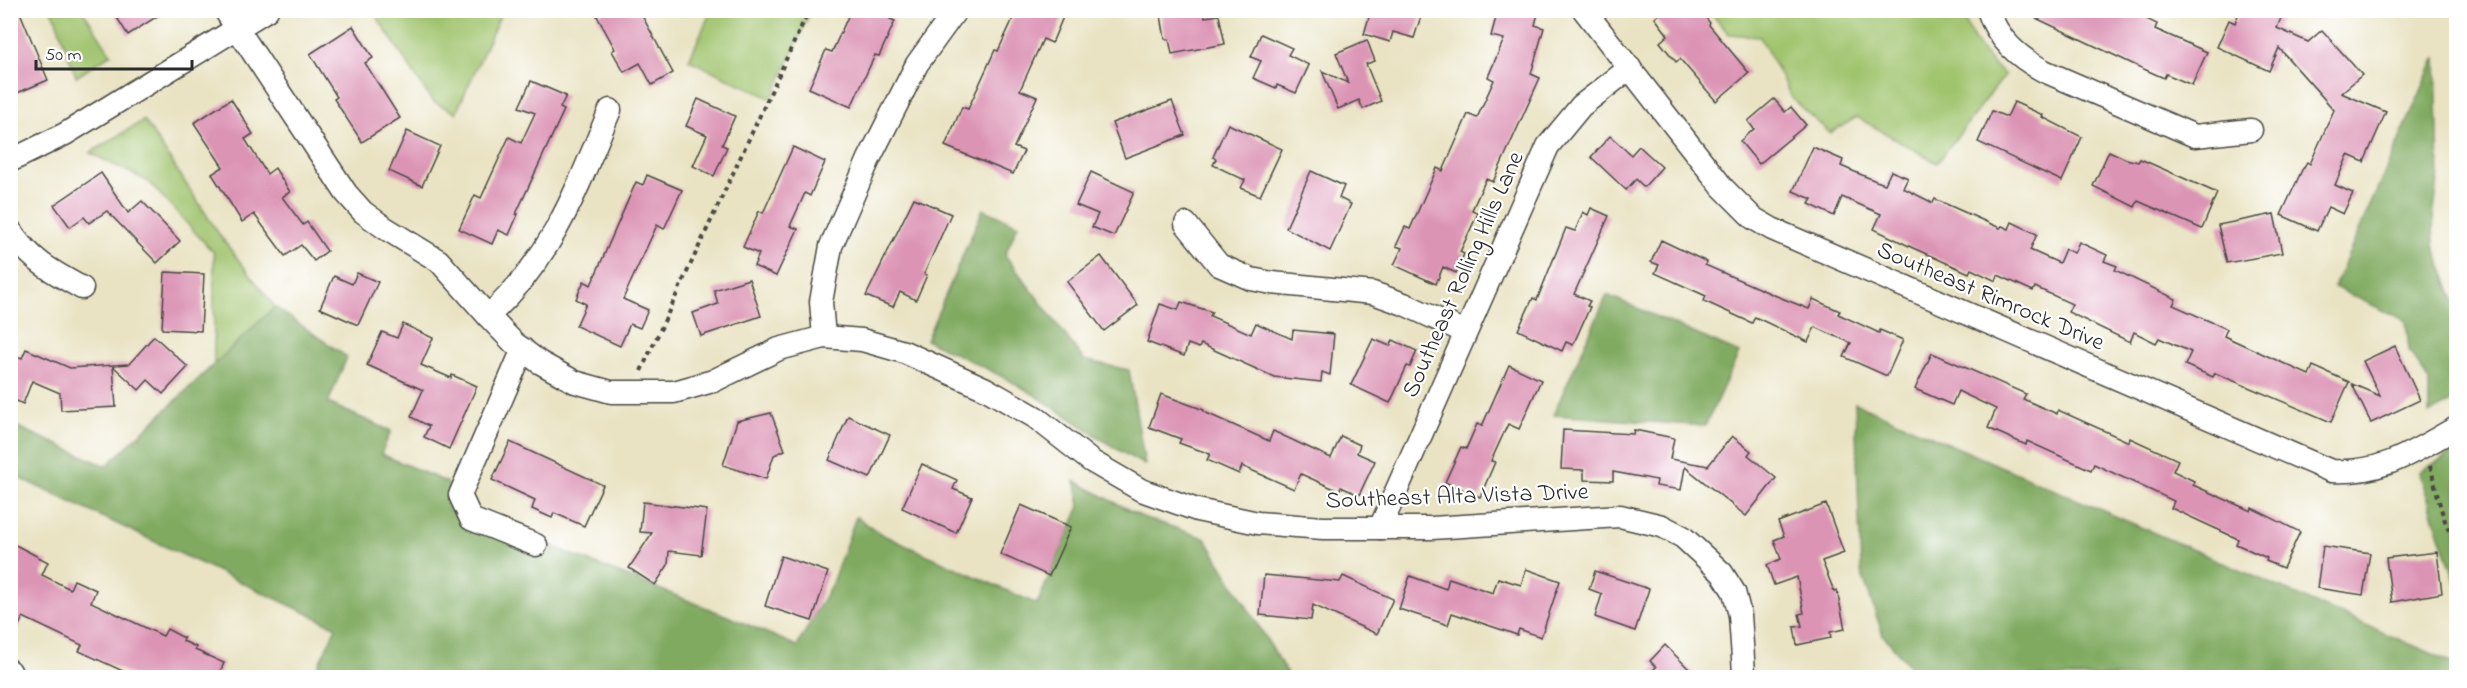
<svg xmlns="http://www.w3.org/2000/svg" width="2467" height="688" font-family="'Indie Flower',sans-serif">
<style>
.green{fill:#a0c46e;stroke:#66784c;stroke-width:1.5}
.forest{fill:#80aa61;stroke:#566a46;stroke-width:1.5}
.building{fill:#dc94b5}
.lines{fill:none;stroke-linecap:round;stroke-linejoin:round}
.minor-casing{stroke:#484742;stroke-width:25}
.path{stroke:#484742;stroke-width:4;stroke-dasharray:4.5 4.5;stroke-linecap:butt}
.minor{stroke:#fff;stroke-width:22}
.labels{text-anchor:middle;stroke-width:4.5;stroke-linejoin:round;paint-order:stroke}
.street-label{font-size:24px;fill:#2b2b2b;stroke:#fff}
</style>
<rect width="100%" height="100%" fill="#fff"/>
<filter id="ink" filterUnits="userSpaceOnUse"><feTurbulence type="fractalNoise" baseFrequency=".0167" numOctaves="2"/><feDisplacementMap in="SourceGraphic" scale="12" xChannelSelector="R" yChannelSelector="G"/><feConvolveMatrix kernelMatrix="1 2 1 2 8 2 1 2 1" color-interpolation-filters="sRGB"/></filter>
<filter id="wash" filterUnits="userSpaceOnUse"><feTurbulence type="fractalNoise" baseFrequency=".008" numOctaves="4" result="noise"/><feDisplacementMap in="SourceGraphic" scale="24" xChannelSelector="R" yChannelSelector="G"/><feGaussianBlur stdDeviation="1.35" result="paint"/><feColorMatrix in="noise" values="0 0 0 0 0 0 0 0 0 0 0 0 0 0 0 0 0 1.4 0 .05"/><feComposite in="paint" operator="in"/></filter>
<g filter="url(#wash)">
<rect width="100%" height="100%" fill="#e9e3c3"/>
<g class="green">
<polygon points="51,11 83,11 111,54 76,77 55,17"/>
<polygon points="373,11 502,11 456,113 432,101"/>
<polygon points="711,11 811,11 772,99 689,60"/>
<path d="M1709,11H1962C1969,37 1984,57 2005,75L1937,163L1857,117L1830,133L1793,100L1760,37L1729,34Z"/>
<polygon points="144,120 221,237 275,307 214,365 214,253 149,182 90,153"/>
</g>
<g class="forest">
<polygon points="2436,57 2439,175 2433,217 2434,245 2456,307 2456,400 2429,414 2429,382 2409,350 2406,321 2334,287"/>
<path d="M983,209L1018,225L1005,255L1084,360L1129,370L1145,465C1105,445 1071,417 1033,394C999,373 962,357 926,340Z"/>
<polygon points="1607,295 1739,353 1705,426 1553,415"/>
<polygon points="275,307 347,357 328,403 391,431 381,454 446,482 472,510 573,555 730,617 797,646 832,583 856,517 883,535 1037,604 1080,506 1075,481 1140,516 1205,538 1288,674 1286,678 313,677 336,627 11,474 11,424 106,466"/>
<polygon points="1855,403 2456,664 2456,677 1919,677 1883,635 1861,571"/>
<polygon points="2456,451 2456,583 2419,472"/>
</g>
<g id="blocks">
<g class="building">
<polygon points="10,10 19,10 48,80 10,96"/>
<polygon points="112,10 167,10 128,35"/>
<polygon points="606,10 639,10 673,73 652,85 640,63 624,72 612,51 615,49 597,16"/>
<polygon points="851,10 894,10 890,19 895,21 879,56 875,55 851,107 809,88 826,50 832,52"/>
<polygon points="1017,10 1066,10 1052,43 1043,39 1020,90 1037,97 1014,147 1024,151 1013,174 945,146 962,107 968,109 995,50 998,51"/>
<polygon points="1160,10 1203,10 1205,17 1219,15 1225,44 1172,54 1169,39 1165,39"/>
<polygon points="1371,10 1423,10 1414,38 1393,32 1390,42 1364,34"/>
<polygon points="1498,10 1539,10 1535,25 1544,28 1531,74 1540,78 1493,182 1486,179 1472,210 1478,213 1460,252 1464,254 1456,273 1443,267 1436,284 1394,265 1402,248 1396,246 1405,227 1410,229 1437,168 1443,171 1468,114 1477,118 1494,80 1488,77 1504,39 1491,36"/>
<polygon points="1664,10 1700,10 1710,23 1709,25 1749,73 1716,101 1680,59 1676,62 1660,42 1668,35 1655,18"/>
<polygon points="2019,10 2128,10 2157,24 2155,29 2207,52 2192,85 2166,74 2164,78 2137,66"/>
<polygon points="2240,10 2269,10 2270,13 2281,18 2277,28 2308,42 2322,30 2362,75 2341,93 2386,112 2364,162 2348,155 2335,185 2353,193 2343,214 2328,207 2317,231 2281,215 2302,170 2307,162 2310,164 2334,110 2279,48 2269,71 2217,47 2229,20 2235,23"/>
<polygon points="353,26 373,58 365,63 400,118 362,142 334,99 337,97 310,54"/>
<polygon points="1261,34 1292,48 1288,55 1309,65 1296,93 1277,85 1276,88 1253,78 1261,61 1251,57"/>
<polygon points="1367,40 1375,61 1366,64 1381,101 1363,109 1359,100 1338,109 1322,71 1348,83 1336,53"/>
<polygon points="531,81 566,96 560,108 564,110 516,214 518,214 509,235 498,230 492,244 459,229 475,195 481,198 509,137 521,143 535,113 519,107"/>
<polygon points="231,99 253,134 245,139 267,174 275,168 290,192 282,197 303,225 307,222 327,251 314,261 301,245 285,256 254,214 242,222 212,174 223,167 194,123"/>
<polygon points="698,99 735,116 722,145 727,147 714,176 693,166 707,135 686,126"/>
<polygon points="1774,99 1785,112 1791,107 1806,125 1759,164 1740,141 1754,129 1748,121"/>
<polygon points="1172,101 1185,135 1125,158 1112,123"/>
<polygon points="2014,102 2043,115 2042,117 2082,137 2062,181 1978,142 1992,111 2007,117"/>
<polygon points="1228,124 1282,149 1260,196 1241,188 1245,180 1213,165 1216,159 1213,157"/>
<polygon points="407,131 440,146 422,186 389,171"/>
<polygon points="1610,136 1631,155 1639,146 1662,167 1644,187 1636,179 1626,190 1591,157"/>
<polygon points="793,147 825,162 810,196 805,193 790,226 798,229 776,276 754,266 759,254 743,247 759,211 763,213"/>
<polygon points="1813,147 1843,160 1841,166 1876,181 1885,184 1891,171 1908,178 1903,188 1933,203 1935,199 2000,228 2002,226 2009,229 2012,222 2037,234 2030,250 2059,263 2065,249 2074,253 2079,242 2107,255 2104,261 2117,266 2115,270 2176,299 2173,305 2227,329 2224,336 2309,375 2313,366 2349,382 2331,422 2215,373 2213,377 2185,365 2191,352 2159,338 2156,343 2134,332 2130,342 2068,312 2072,304 2035,287 2033,291 1998,275 1996,281 1971,269 1969,273 1913,248 1874,229 1881,214 1842,197 1834,216 1809,204 1812,199 1793,191"/>
<polygon points="2109,151 2126,159 2138,162 2140,159 2145,161 2217,193 2202,229 2138,201 2135,207 2093,186"/>
<polygon points="1311,171 1344,186 1339,198 1351,204 1330,251 1286,228"/>
<polygon points="1091,172 1134,192 1114,236 1092,227 1098,214 1076,205"/>
<polygon points="101,173 128,213 142,201 180,241 157,263 107,211 89,223 84,217 70,227 54,205"/>
<polygon points="647,175 682,190 664,229 657,225 623,299 648,310 640,328 630,324 620,346 576,326 586,304 576,299 584,281 591,285 636,182 643,185"/>
<polygon points="914,198 951,214 924,274 927,275 916,300 900,292 893,307 866,296"/>
<polygon points="1591,208 1609,216 1574,294 1590,301 1587,306 1590,307 1573,345 1566,342 1562,351 1518,330 1533,298 1537,300 1566,228 1575,231 1583,212 1588,215"/>
<polygon points="2274,214 2282,253 2227,263 2218,225"/>
<polygon points="1661,240 1707,262 1705,265 1774,295 1809,309 1813,299 1840,311 1838,314 1879,333 1880,330 1903,340 1887,376 1844,357 1851,343 1815,327 1808,342 1755,317 1752,323 1704,301 1706,296 1655,273 1659,265 1651,262"/>
<polygon points="1101,256 1138,305 1104,331 1067,282"/>
<polygon points="165,272 204,274 201,331 162,329"/>
<polygon points="357,273 378,282 358,325 320,308 334,276 352,284"/>
<polygon points="749,279 761,316 701,336 693,313 718,304 714,290"/>
<polygon points="1181,302 1212,312 1210,316 1251,334 1256,323 1292,339 1293,330 1334,334 1330,375 1322,372 1321,382 1274,377 1201,344 1199,348 1188,344 1184,356 1147,342 1160,304 1178,310"/>
<polygon points="403,324 433,338 421,365 451,378 452,375 477,386 449,449 424,437 429,426 411,417 423,390 367,365 382,332 397,338"/>
<polygon points="154,336 188,367 163,394 148,380 139,390 113,366 116,407 61,410 60,393 32,381 23,404 10,398 10,353 22,358 26,349 70,368 129,364"/>
<polygon points="1373,339 1390,346 1393,340 1417,351 1410,367 1407,366 1390,403 1351,385"/>
<polygon points="2395,346 2420,400 2371,423 2352,384 2380,396 2363,361"/>
<polygon points="1932,353 2026,394 2023,399 2057,414 2058,410 2129,442 2130,438 2178,460 2173,471 2194,481 2193,485 2251,511 2252,508 2300,532 2283,568 2266,561 2267,558 2236,544 2238,539 2171,508 2174,501 2094,464 2091,470 2027,441 2026,445 1988,428 1996,409 1958,391 1952,405 1915,389"/>
<polygon points="1509,365 1541,380 1519,429 1508,424 1491,461 1495,462 1480,497 1445,482 1461,447 1466,449 1477,424 1482,426"/>
<polygon points="1161,394 1204,410 1204,412 1269,441 1273,431 1331,458 1341,436 1360,445 1357,453 1375,461 1359,495 1341,487 1339,491 1301,474 1294,489 1242,466 1239,474 1207,460 1210,454 1179,443 1181,439 1149,427"/>
<polygon points="771,413 785,450 774,455 766,479 723,465 737,421"/>
<polygon points="848,416 890,435 870,478 829,460"/>
<polygon points="1563,430 1633,434 1634,430 1674,438 1670,459 1708,466 1732,436 1751,451 1748,455 1776,478 1746,516 1685,467 1681,490 1656,486 1657,480 1613,472 1613,481 1584,480 1584,470 1561,469"/>
<polygon points="510,442 603,485 584,526 554,513 552,518 532,509 535,500 492,480"/>
<polygon points="922,464 957,480 953,489 972,497 956,533 902,508"/>
<polygon points="643,502 707,510 701,555 669,551 668,565 655,585 629,568 652,533 640,532"/>
<polygon points="1826,504 1844,553 1822,561 1834,591 1837,590 1845,629 1830,632 1831,638 1797,645 1794,627 1802,626 1799,614 1804,613 1797,577 1774,585 1767,565 1781,559 1774,540 1784,536 1778,522"/>
<polygon points="1021,505 1071,527 1049,576 1000,554"/>
<polygon points="10,542 48,562 42,575 70,589 74,580 96,590 91,602 163,636 167,629 184,638 183,641 196,647 195,650 224,663 217,678 138,678 79,651 82,645 23,617 10,646"/>
<polygon points="2323,546 2370,553 2363,595 2317,588"/>
<polygon points="2437,552 2442,593 2392,602 2386,558"/>
<polygon points="781,556 828,572 812,621 765,606"/>
<polygon points="1526,569 1560,581 1541,637 1519,629 1517,635 1452,613 1448,625 1399,609 1410,576 1446,589 1449,578 1493,593 1498,578 1521,585"/>
<polygon points="1595,571 1649,589 1635,631 1595,617 1602,594 1589,589"/>
<polygon points="1264,575 1340,582 1343,576 1393,599 1377,634 1313,605 1311,620 1260,615"/>
<polygon points="1665,645 1698,678 1646,678 1656,667 1650,661"/>
</g>
</g>
</g>
<g filter="url(#ink)">
<use href="#blocks" fill-opacity="0" stroke="#484742" stroke-width="1.5"/>
<g class="lines">
<g class="minor-casing">
<g id="minor">
<polyline points="225,10 346,193 363,212 385,228 439,261 488,316 514,343 539,362 575,382 611,392 674,392 713,381 779,349 824,337 862,340 904,352 986,389 1035,417 1091,461 1141,490 1197,510 1258,523 1323,528 1432,528 1620,516 1662,526 1683,537 1722,573 1734,592 1740,615 1744,673 1742,678"/>
<path d="M1584,10L1723,188L1753,218L1772,229L2331,471C2383,474 2412,452 2456,428"/>
<path d="M1988,10C1998,40 2018,57 2044,71L2195,136L2251,130"/>
<polyline points="10,161 65,134 267,10"/>
<polyline points="1186,224 1219,265 1251,279 1272,283 1373,293 1404,304 1465,332"/>
<path d="M10,230C32,261 49,270 82,288"/>
<path d="M488,316C553,258 577,188 610,110"/>
<polyline points="824,337 821,302 831,246 869,159 917,64 956,10"/>
<polyline points="523,349 460,495 471,519 536,545"/>
<polyline points="1380,528 1548,146 1581,106 1630,68"/>
<polyline points="10,671 13,678"/>
</g>
</g>
<g class="path">
<polyline points="641,371 809,10"/>
<path d="M2430,466C2438,493 2441,520 2456,544"/>
</g>
<use href="#minor" class="minor"/>
</g>
</g>
<g class="labels">
<g class="street-label">
<text transform="translate(1462 274) rotate(-66)" y="8">Southeast Rolling Hills Lane</text>
<text transform="translate(1991 295) rotate(23)" y="8">Southeast Rimrock Drive</text>
<text transform="translate(1457 495) rotate(-2)" y="8">Southeast Alta Vista Drive</text>
</g>
</g>
<rect width="2467" height="688" fill="none" stroke="#fff" stroke-width="36"/>
<path d="M36 60v9h156v-9" fill="none" stroke="#2b2b2b" stroke-width="3"/>
<text x="45" y="60" font-size="18" fill="#2b2b2b" stroke="#ffffff" stroke-width="4.5" paint-order="stroke">50 m</text>
</svg>
